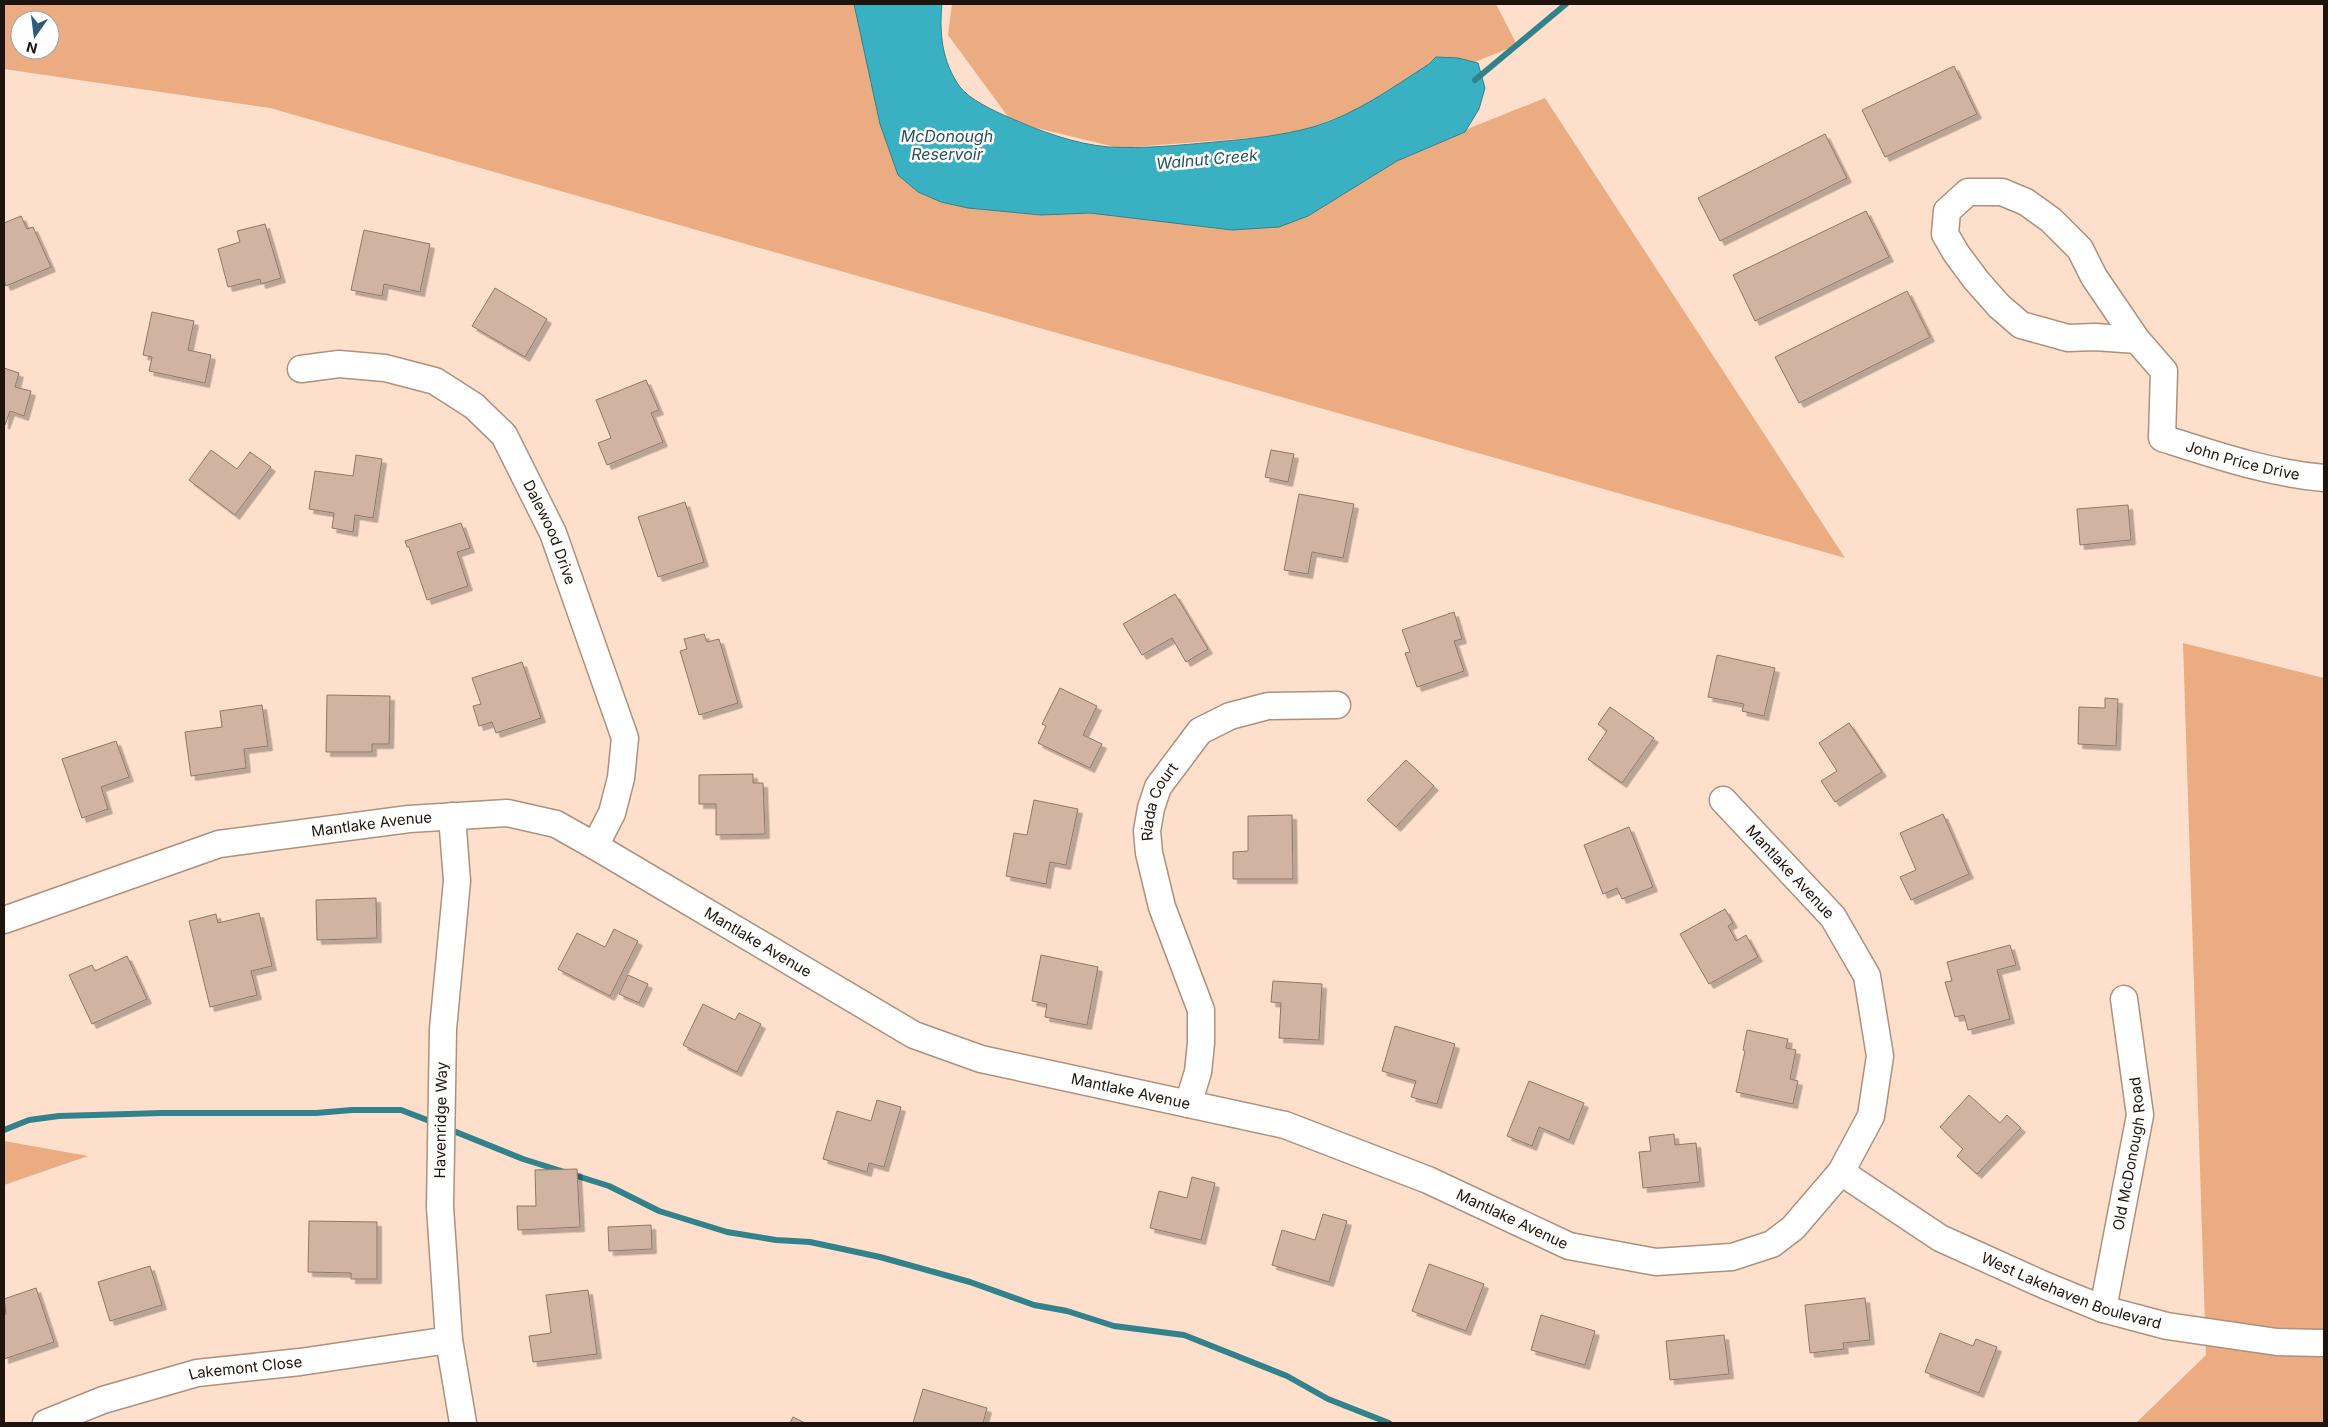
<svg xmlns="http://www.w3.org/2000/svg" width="2328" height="1427" font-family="Inter,sans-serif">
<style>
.green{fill:#ebac81;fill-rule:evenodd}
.water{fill:#3ab1c2;stroke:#32828c}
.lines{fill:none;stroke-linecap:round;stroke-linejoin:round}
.stream{stroke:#32828c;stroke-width:6}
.building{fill:#d0b3a1;stroke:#927766;filter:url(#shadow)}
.minor-casing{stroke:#ac917e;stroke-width:29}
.minor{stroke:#fff;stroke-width:26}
.labels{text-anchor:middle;stroke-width:5;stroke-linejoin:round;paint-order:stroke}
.street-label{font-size:15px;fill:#1e140d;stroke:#fff}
.water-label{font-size:16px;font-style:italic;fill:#23545b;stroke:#fff}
</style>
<defs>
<filter id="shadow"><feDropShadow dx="4.5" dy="4.5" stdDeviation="0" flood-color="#0004"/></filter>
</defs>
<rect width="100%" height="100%" fill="#fddfcb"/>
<g class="green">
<path d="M4,4H871L931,159L1435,142L1545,98L1845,558L270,108L4,69ZM20,20H50V50H20Z"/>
<polygon points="952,4 1496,4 1517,45 1293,135 1119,148 1012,122 948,35"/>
<polygon points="2183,643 2324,678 2324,1423 2136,1423 2206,1355"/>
<polygon points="4,1141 88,1156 4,1185"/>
</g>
<path class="water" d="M854,4H942C939,33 942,62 960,87C969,99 994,111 1008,117C1040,131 1074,144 1109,147C1145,149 1180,145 1215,142C1249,139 1280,136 1313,127C1356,114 1392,88 1429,64L1436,57L1458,58L1478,63L1485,88L1479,109L1465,132L1397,161L1308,216L1279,227L1232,230L1090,213L1041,215L968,208L941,202L918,192L898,175L880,124Z"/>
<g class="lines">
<g class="stream">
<polyline points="1475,80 1566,4"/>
<polyline points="446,1128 523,1159 609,1186 659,1211 727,1232 776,1240 810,1242 880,1257 970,1282 1034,1305 1067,1311 1114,1326 1184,1335 1287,1376 1328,1399 1389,1423"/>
<polyline points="4,1130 29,1120 59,1116 162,1113 316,1113 352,1110 401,1110 435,1123"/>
</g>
</g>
<g class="building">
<polygon points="1954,66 1977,114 1885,157 1862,110"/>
<polygon points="1825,134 1847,178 1720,241 1698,198"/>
<polygon points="1866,211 1889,257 1755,321 1733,275"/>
<polygon points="21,216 27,229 33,227 51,267 6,286 4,281 4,223"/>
<polygon points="265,224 281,278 261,284 260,279 228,287 218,249 240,242 237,231"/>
<polygon points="364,230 430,244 420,292 384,284 382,296 351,290"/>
<polygon points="495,288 547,319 525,357 472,326"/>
<polygon points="1907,291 1930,337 1799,403 1775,357"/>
<polygon points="152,312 194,321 188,350 211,355 205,383 149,371 152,357 143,355"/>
<polygon points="4,368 19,373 15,387 31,391 24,416 10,411 5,425 4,424"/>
<polygon points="646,380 659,410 651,413 663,442 607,465 598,443 611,438 596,400"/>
<polygon points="211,450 237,469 250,452 271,467 235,515 189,480"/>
<polygon points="1271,450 1294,454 1288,482 1265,477"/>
<polygon points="356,455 382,459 373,518 355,515 353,532 332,528 334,513 309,509 315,471 353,476"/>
<polygon points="1299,494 1354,504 1343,558 1312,552 1308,574 1284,570"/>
<polygon points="685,502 704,562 658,577 638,517"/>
<polygon points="2128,505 2131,540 2080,545 2077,509"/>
<polygon points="461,523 470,548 457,552 468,586 427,600 409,547 407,547 405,541"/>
<polygon points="1175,594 1208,649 1186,662 1172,638 1142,655 1123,624"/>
<polygon points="1454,612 1462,639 1454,641 1464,671 1417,687 1405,653 1410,652 1402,630"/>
<polygon points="704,634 707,642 719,639 738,703 699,715 680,651 687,649 684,639"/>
<polygon points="1717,655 1775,668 1764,716 1742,711 1744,704 1708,697"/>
<polygon points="522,662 541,718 496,733 492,722 479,726 473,706 481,704 472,678"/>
<polygon points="1060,688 1097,706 1083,735 1102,744 1090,768 1038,743 1046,726 1042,724"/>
<polygon points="327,695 390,696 389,744 372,744 372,752 326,752"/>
<polygon points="2105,698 2118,699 2116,746 2078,744 2079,707 2105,708"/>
<polygon points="262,705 268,746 244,749 246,768 191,776 185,732 222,727 220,711"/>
<polygon points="1610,707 1654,738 1622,783 1588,759 1607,731 1598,724"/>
<polygon points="1849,723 1882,772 1835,802 1821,781 1837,771 1819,743"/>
<polygon points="116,741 129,777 101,787 108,809 82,818 62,759"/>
<polygon points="1406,760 1434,786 1396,827 1367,800"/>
<polygon points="753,774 753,783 763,783 765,834 716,835 716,804 699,804 699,775"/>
<polygon points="1034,800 1078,809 1066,865 1050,862 1046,884 1006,876 1014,833 1027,835"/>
<polygon points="1943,814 1969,874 1911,900 1900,877 1916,870 1900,833"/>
<polygon points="1292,815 1293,879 1233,879 1233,852 1248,851 1248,816"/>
<polygon points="1629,827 1653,887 1622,899 1617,888 1603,894 1584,845"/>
<polygon points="376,898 377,938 317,940 316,900"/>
<polygon points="1725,909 1733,923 1728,926 1736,941 1746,935 1758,957 1709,984 1680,934"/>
<polygon points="259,913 272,966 251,971 257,995 210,1007 189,921 216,914 218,923"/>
<polygon points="614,929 638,941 610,996 558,969 577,933 605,947"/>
<polygon points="2010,945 2016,965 1997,970 2010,1019 1968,1030 1964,1015 1955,1017 1945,982 1952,981 1947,962"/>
<polygon points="1041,955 1098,967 1087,1025 1045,1017 1047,1004 1032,1001"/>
<polygon points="127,956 147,999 92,1024 69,975 92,965 95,971"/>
<polygon points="628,975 648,984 639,1003 619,994"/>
<polygon points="1273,981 1322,984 1319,1040 1279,1038 1281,1003 1271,1002"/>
<polygon points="703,1004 735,1020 739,1013 761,1024 737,1072 683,1045"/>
<polygon points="1395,1026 1455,1044 1437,1104 1411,1097 1416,1081 1382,1071"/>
<polygon points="1747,1030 1788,1039 1786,1048 1796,1050 1790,1079 1798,1081 1793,1104 1736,1092 1745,1051 1743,1050"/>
<polygon points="1529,1081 1584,1103 1569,1140 1539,1127 1532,1146 1507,1136"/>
<polygon points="1969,1095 2000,1123 2007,1115 2021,1128 1977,1174 1957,1156 1963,1149 1940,1127"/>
<polygon points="877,1100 901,1107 884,1167 869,1163 867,1172 823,1159 837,1111 871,1121"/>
<polygon points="1674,1134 1675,1145 1696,1143 1700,1182 1643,1188 1639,1152 1651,1151 1649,1137"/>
<polygon points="577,1169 580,1227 518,1230 517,1206 536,1206 535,1170"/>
<polygon points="1192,1177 1215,1183 1201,1240 1150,1228 1159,1191 1187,1198"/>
<polygon points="1323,1214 1347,1221 1329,1282 1272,1265 1282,1230 1315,1240"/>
<polygon points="309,1221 377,1222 377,1279 351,1279 351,1273 308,1272"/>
<polygon points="651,1225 652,1249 609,1251 608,1227"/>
<polygon points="1429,1264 1484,1284 1466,1331 1412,1311"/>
<polygon points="150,1266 162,1305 110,1321 98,1282"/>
<polygon points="36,1288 54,1342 4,1359 4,1314 6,1314 4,1299"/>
<polygon points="588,1290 597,1354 533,1362 529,1336 551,1333 546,1295"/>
<polygon points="1865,1298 1870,1340 1843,1343 1844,1349 1810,1353 1805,1305"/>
<polygon points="1541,1315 1595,1331 1585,1365 1531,1350"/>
<polygon points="1940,1333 1973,1346 1976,1339 1997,1347 1979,1393 1925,1372"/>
<polygon points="1724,1335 1729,1374 1670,1380 1666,1341"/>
<polygon points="923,1389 987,1408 983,1423 913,1423"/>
<polygon points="793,1417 805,1423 790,1423"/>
</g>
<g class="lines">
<g class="minor-casing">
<g id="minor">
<path id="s1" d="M2137,340L2094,277L2080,249L2051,220L2026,202L2002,192H1968L1947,211L1945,234L1956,253L1976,280L1999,306L2021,325L2068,338L2095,337L2137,340L2164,371L2162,438C2215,455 2268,473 2324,478"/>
<path id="s2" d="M301,369L339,364L385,368L435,381L474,406L504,435L553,533L625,738L621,778L612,813L595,846"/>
<polyline points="452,816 457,881 443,1029 440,1207 449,1340 463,1423"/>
<path id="s3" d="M4,920L219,844L409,819L507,813L556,824L595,846L914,1035L981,1059L1285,1125L1428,1180L1569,1246L1656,1262L1732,1257L1772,1244L1793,1228L1841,1172L1871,1116L1880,1056L1867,976L1833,917L1723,800"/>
<path id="s4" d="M1188,1104L1198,1072L1201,1043V1010L1162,907L1149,853L1147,831L1151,808L1158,787L1200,731L1230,716L1268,706L1337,705"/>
<path id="s5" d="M1841,1172L1940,1238L2044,1285L2103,1309L2167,1326L2277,1342L2324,1343"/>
<path id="s6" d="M2103,1309L2140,1115L2124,999"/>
<path id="s7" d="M46,1423L103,1400L197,1373L300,1362L449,1340"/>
</g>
</g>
<use href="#minor" class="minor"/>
</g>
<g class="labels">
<g class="street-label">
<text dy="5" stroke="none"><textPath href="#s1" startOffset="720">John Price Drive</textPath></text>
<text dy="5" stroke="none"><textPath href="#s2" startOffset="332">Dalewood Drive</textPath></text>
<text dy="5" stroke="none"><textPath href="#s4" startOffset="315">Riada Court</textPath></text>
<text dy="5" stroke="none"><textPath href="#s3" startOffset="382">Mantlake Avenue</textPath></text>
<text transform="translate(1790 872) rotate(47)" y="5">Mantlake Avenue</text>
<text dy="5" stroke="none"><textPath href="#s3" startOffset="802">Mantlake Avenue</textPath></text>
<text dy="5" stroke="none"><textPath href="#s3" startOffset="1208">Mantlake Avenue</textPath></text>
<text transform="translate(441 1120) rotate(-89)" y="5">Havenridge Way</text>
<text dy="5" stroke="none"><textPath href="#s6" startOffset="158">Old McDonough Road</textPath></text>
<text dy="5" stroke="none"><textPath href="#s3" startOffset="1612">Mantlake Avenue</textPath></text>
<text dy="5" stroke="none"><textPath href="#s5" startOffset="261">West Lakehaven Boulevard</textPath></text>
<text dy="5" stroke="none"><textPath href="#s7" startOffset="208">Lakemont Close</textPath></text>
</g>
<g class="water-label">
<text x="947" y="142">McDonough<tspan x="947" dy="18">Reservoir</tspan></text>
<text transform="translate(1207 159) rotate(-5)" y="6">Walnut Creek</text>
</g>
</g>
<rect width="2328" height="1427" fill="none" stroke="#1e140d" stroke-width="10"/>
<g transform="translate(35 35) rotate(194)"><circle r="24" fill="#ffffff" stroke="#a5a19e"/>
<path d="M0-4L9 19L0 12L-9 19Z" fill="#2b5c7a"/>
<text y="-8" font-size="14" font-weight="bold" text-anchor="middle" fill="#1e140d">N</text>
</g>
</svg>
